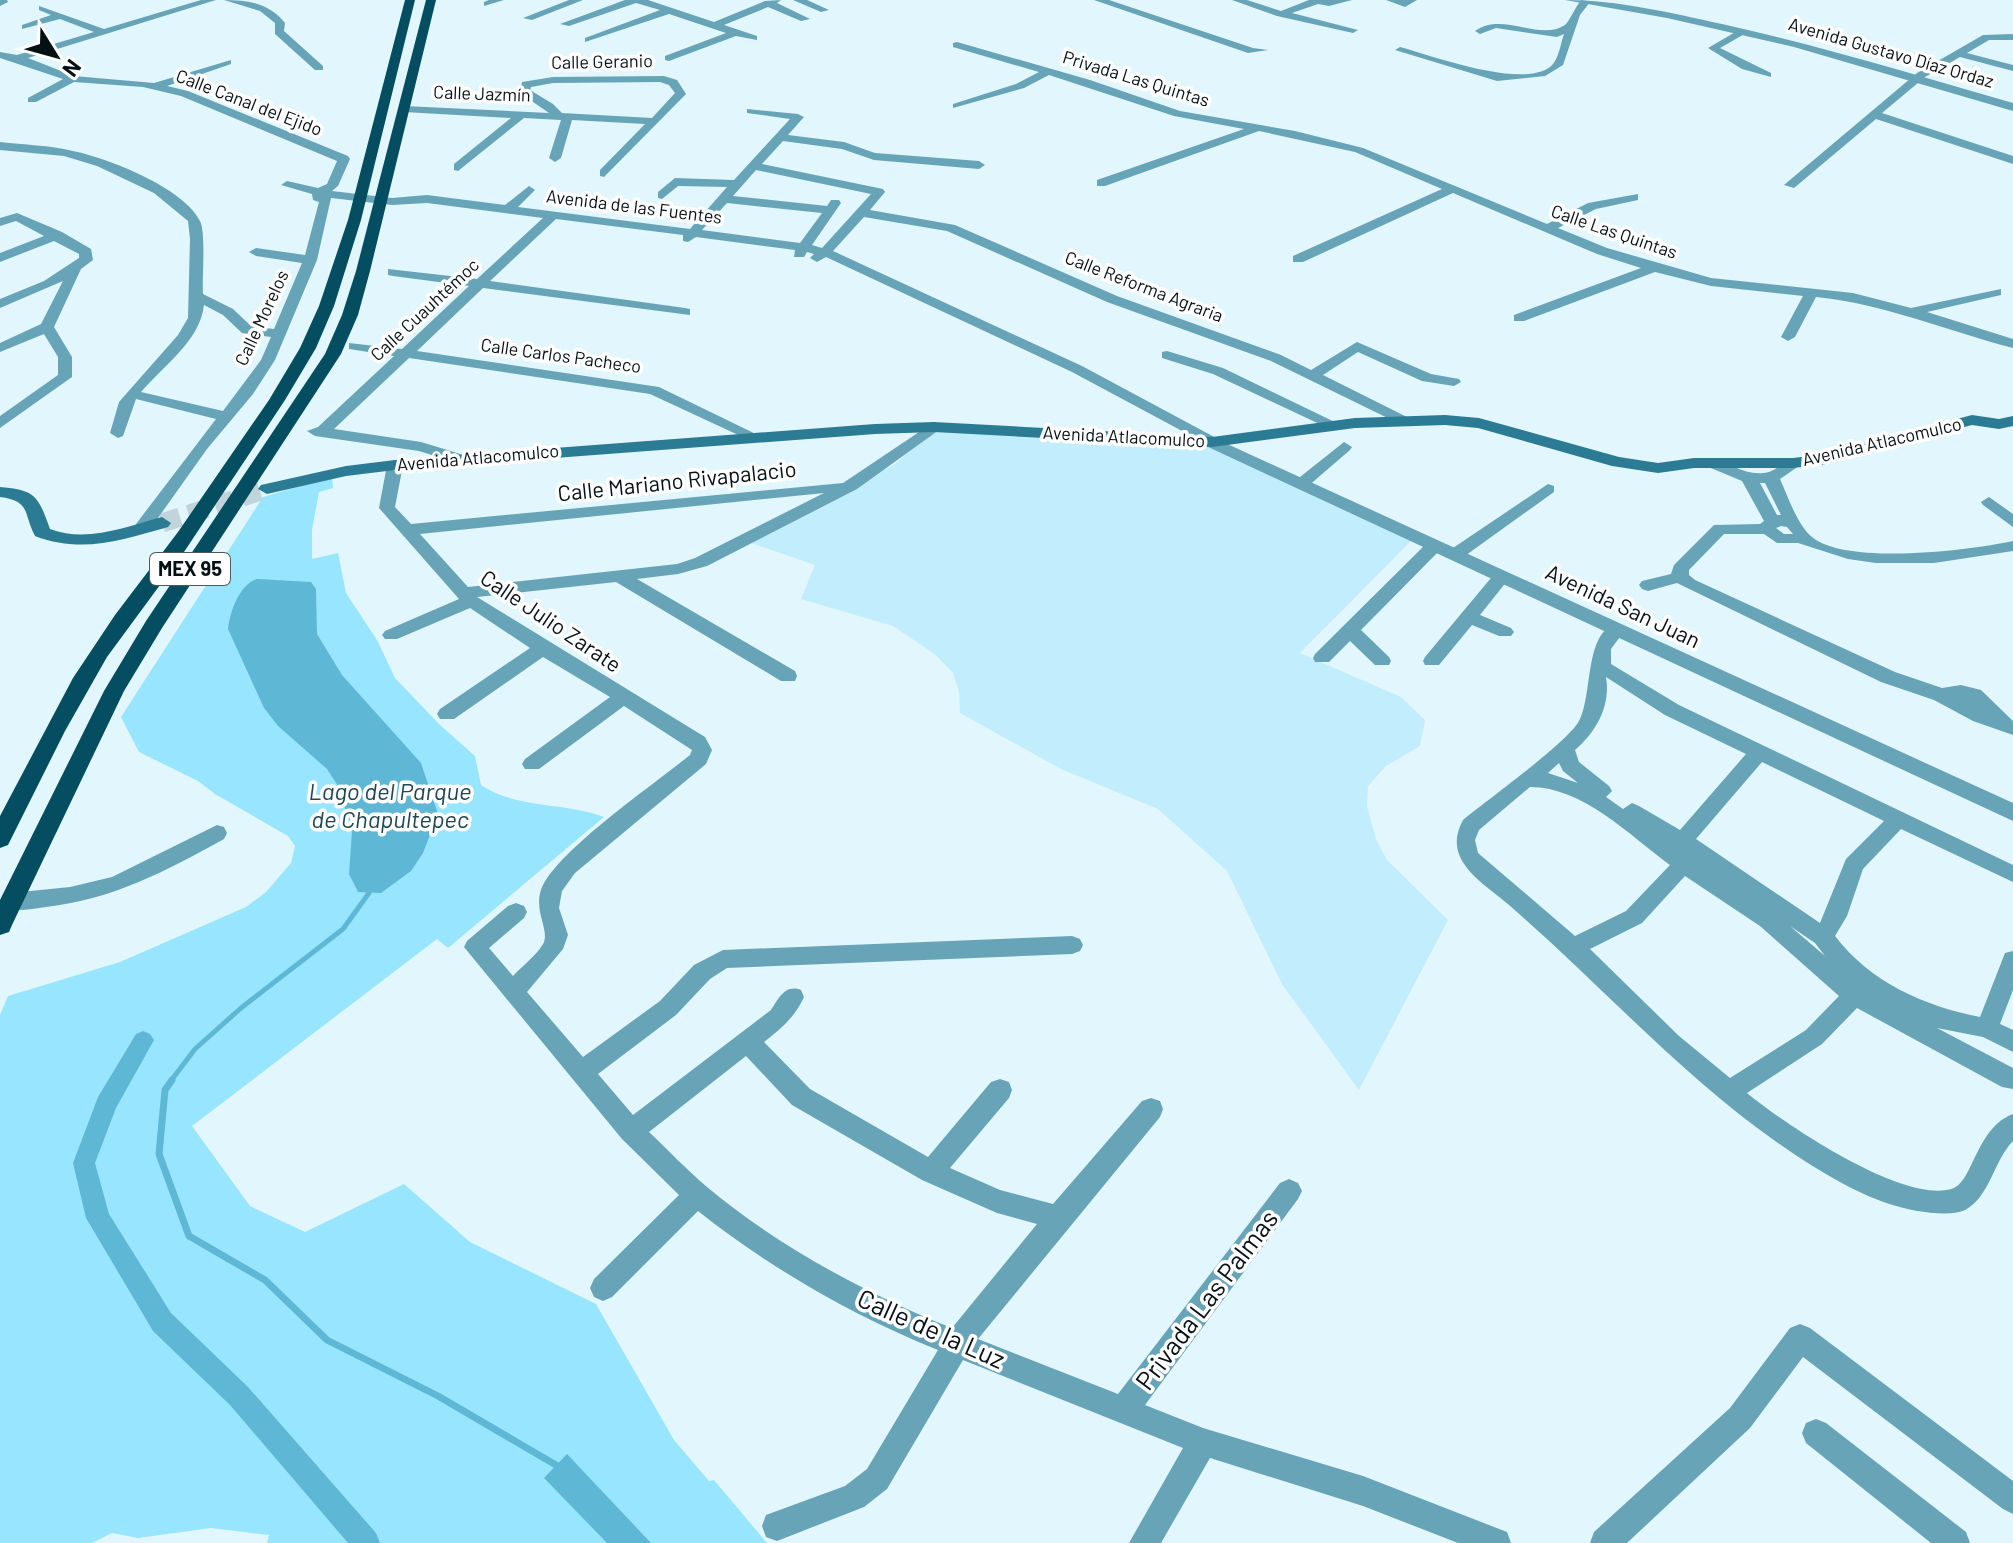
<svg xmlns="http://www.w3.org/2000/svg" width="2013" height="1543" font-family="Barlow,sans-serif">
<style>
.built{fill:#c2edfc}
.green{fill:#98e5ff}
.water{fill:#5eb8d5}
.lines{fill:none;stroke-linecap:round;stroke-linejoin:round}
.stream-far1{stroke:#5eb8d5;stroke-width:5}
.stream{stroke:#5eb8d5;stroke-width:7}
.canal{fill:#5eb8d5;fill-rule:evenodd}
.secondary-tunnel{stroke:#c1d4da;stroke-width:19;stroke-dasharray:19 9;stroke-linecap:butt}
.minor{fill:#67a4b8;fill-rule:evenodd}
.tertiary{fill:#67a4b8;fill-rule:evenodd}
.secondary{fill:#2a7b93;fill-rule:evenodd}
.trunk{fill:#054e61;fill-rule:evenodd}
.labels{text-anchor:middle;stroke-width:7;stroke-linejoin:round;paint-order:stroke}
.far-street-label{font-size:18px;fill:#051014;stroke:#fff}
.shield{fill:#fff;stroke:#50585a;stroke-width:2}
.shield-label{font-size:20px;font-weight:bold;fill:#051014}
.street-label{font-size:22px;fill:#051014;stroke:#fff}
.water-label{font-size:24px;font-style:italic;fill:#1e4653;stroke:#fff}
.near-street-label{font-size:26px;fill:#051014;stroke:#fff}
</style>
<rect width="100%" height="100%" fill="#e2f6fd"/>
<polygon class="built" points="936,428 1199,441 1413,539 1300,653 1401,697 1425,720 1420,746 1386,766 1368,786 1367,807 1376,839 1387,860 1448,920 1359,1090 1282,984 1227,871 1158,809 1061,769 960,713 959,692 953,673 936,655 893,626 801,599 815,565 751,543 895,464"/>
<path class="green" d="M332,477L333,488L319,492L312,530V559L338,553L346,593L377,640L395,678L439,724L475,756L481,785C517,809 564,802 604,817L448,948L437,939L192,1126L250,1206L305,1232L404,1184L470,1242L596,1304L674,1440L709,1481L714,1480L767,1543H267L269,1535L211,1528L138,1538L112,1533L92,1543H0V1015L8,996L120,962L246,907L266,892L291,863L295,846L288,836L215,794L198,781L139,752L121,717L263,497Z"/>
<g class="water">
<path d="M257,579L311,582L316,589L317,634L342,675L421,763L438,814L423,853L411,871L381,893L358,892L349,874L352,831L338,786L327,769L278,726L264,708L228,629C230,612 239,585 257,579Z"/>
<polygon points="567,1454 651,1543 607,1543 544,1478"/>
</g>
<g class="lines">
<polyline class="stream-far1" points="170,1082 195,1049 241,1008 343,929 369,893"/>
<polyline class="stream" points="172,1080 165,1090 159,1154 189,1236 265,1280 327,1340 438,1396 556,1465"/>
<polygon class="canal" points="143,1031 150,1034 154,1040 116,1108 95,1163 109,1214 171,1313 248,1387 376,1533 380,1543 348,1543 230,1405 153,1331 86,1218 73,1163 98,1097 136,1034"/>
<polyline class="secondary-tunnel" points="162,523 267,489"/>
<g class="minor">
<polygon points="0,0 7,0 8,2 0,6"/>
<path d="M201,0H216L28,58L74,76L154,83L231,60V64L167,86L188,91L348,156L350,159L338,186L332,191L392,198L427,195L505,205L529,186L535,190L518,207L690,229L727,187L678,186L662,199L658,198V192L675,178L734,180L790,119L747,113V109L798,114L804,117L788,135L844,142L875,153L979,161L985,165L979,169L874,160L842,149L783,141L762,164L883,189L885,192L870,210L955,225L1117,296L1281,355L1311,370L1357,342L1431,374L1459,379L1461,382L1454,386L1422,381L1358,352L1323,375L1409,418V424L1404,426L1271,361L1107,302L947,231L864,217L833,251L1082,366L1218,439L1220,442L1212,447L1072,372L826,257L817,262L810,258L814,254L807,252L804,257H794L795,250L696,237L688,242L683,241V235L556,219L490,281L685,308L690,309V315L483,288L417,351L659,387L762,437L754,442L749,440L650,394L409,358L334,429L421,442L467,456L469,459L461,464L419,451L315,436L307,431L318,427L394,356L349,349V343L402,349L469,286L393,276L388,275V269L477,279L543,218L427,203L392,205L331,198L317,260L275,360L253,394L207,449L148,532H136L134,528L136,524L216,419L136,399L123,436L118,438L110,433L119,402L178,335L188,318L190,239L188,221L154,193L97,166L64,156L0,150V142C24,145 49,145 73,151C108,158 184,188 200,221C206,232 202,278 203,294L233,309L251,326L274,329L302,263L256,256L249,252L256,248L305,255L319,202L313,200L312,194L281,185L287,181L318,188L327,184L337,161L181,96L143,87L74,82L36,102H28V98L63,79L0,58V52L17,55L94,32L60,19L22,29V25L51,15L39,10V6L104,29ZM756,170L871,194L822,248L812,245L841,203L839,200H831L827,206L733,196ZM727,203L822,213L800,243L702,230ZM204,305L223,315L242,333L271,337L261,360L223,411L141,392C163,366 200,341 204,305Z"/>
<path d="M224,0C248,0 269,3 285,23L284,31L323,66V70H315L275,34V23L260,11Z"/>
<polygon points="489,0 504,0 484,6 484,2"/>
<polygon points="569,0 583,0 532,20 523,18"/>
<polygon points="625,0 648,0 714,22 765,1 781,0 777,3 810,19 801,21 768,7 724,25 757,36 757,40 736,36 669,61 665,60 665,56 726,33 669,14 585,42 585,38 660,10 636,3 569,26 560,24"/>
<polygon points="793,0 807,0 829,10 821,12"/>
<polygon points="1094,0 1109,0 1253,48 1268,50 1248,53"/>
<polygon points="1232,0 1247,0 1281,11 1309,0 1352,0 1329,6 1318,4 1292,13 1358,30 1353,33 1277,16"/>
<polygon points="1386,0 1417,0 1405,7"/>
<path d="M1581,0L1590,2L1580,15L1563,65L1545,76L1497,81L1395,50L1400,47C1430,55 1529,92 1553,64C1559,57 1561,42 1564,34L1557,37L1496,28L1480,34L1475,31C1503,11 1539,42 1565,25C1569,22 1576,6 1581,0Z"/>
<polygon points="1739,30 1748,32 1720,48 1771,73 1771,77 1742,69 1708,48"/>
<polygon points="2013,34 2013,40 1989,40 1967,53 2013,65 2013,71 1960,57 1925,77 1882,113 2013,156 2013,164 1876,119 1794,188 1784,185 1917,73 1983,35"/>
<path d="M957,42L1090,80L1180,111L1295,131L1363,148L1547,224L1588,203L1638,194V200L1596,209L1558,228L1607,248L1711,278L1853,293L1911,308L2001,289V295L1927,312L2013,339V348C1947,331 1885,304 1816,297L1795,337L1788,341L1781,337L1803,296L1711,286L1655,272L1524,321H1514V315L1641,268L1597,254L1453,193L1303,262H1293V256L1442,189L1355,152L1259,131L1105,186H1097V180L1244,129L1174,116L1049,75L1024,88L953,108V104L1016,84L1039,72L953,47V43Z"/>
<path d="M664,76L677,80L686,94L604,177L600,176V170L645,124L572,120L561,158L555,162L549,158L561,120L524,118L458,171L454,170V164L511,118L404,112L398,109L404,106L549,113L520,93L522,82L553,77ZM660,82L669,85L675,93L652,118L562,113L553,104L530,90L531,87L553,83Z"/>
<polygon points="17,213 62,232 91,249 93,260 81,269 54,327 72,357 72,377 0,428 0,416 58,375 58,357 44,334 0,352 0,343 41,324 63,281 0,308 0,299 44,281 79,258 79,254 54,241 0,262 0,253 44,236 16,221 0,226 0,218"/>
<polygon points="1167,351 1223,368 1341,425 1338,428 1328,428 1213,374 1162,358 1162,352"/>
<path d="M934,422L942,427L939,430L857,489L707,566L678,574L637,579L795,671L797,676L795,681H781L616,582L477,597L705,737L712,750L706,764L575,873L562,891L559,908L568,935L563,949L527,992L583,1057L660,1001L694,965L723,950L1072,936L1080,939L1083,945L1080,951L1072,954L727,968L710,979L676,1015L598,1074L633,1115L771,1010C779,998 785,984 801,990L804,997C795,1017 781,1029 764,1042L810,1089L928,1157L991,1082L1000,1079L1009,1082L1012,1090L1009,1098L950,1168L1000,1190L1053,1204L1142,1101L1151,1098L1160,1101L1163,1109L1160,1117L978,1339L1118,1394L1280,1183L1289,1179L1298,1183L1302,1191L1298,1199L1145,1405L1203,1428L1363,1476L1507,1532L1511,1543H1458L1363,1506L1210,1458L1161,1543H1129L1183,1448L963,1360L887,1489L864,1507L777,1541L766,1537L762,1526L766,1515L845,1486L867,1469L938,1350C853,1316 770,1268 698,1211L612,1297L603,1301L594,1297L590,1288L594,1279L679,1195L622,1139L464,947L467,941L508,906L516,903L524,906L527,912L524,918L489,948L513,976C522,966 536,956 543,944C551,930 531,909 543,885C563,847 653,785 690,755L692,750L624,706L539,769H525L522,764L525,759L610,697L543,657L454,719H440L437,714L440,709L530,648L470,608L397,639H385L382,635L385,631L459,599L379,508L387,465L395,460L403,465L395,507L411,524L843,483ZM824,493L695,558L677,564L468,587L420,534ZM746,1056L792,1105L922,1180L997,1213L1037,1224L952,1328C868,1295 776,1245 707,1187C687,1170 668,1150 649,1132Z"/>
<polygon points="1344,442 1352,447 1350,450 1307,487 1295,487 1295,481"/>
<path d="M1712,458C1729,463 1744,475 1763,473C1778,472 1784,457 1799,460V466L1780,479C1788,497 1798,526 1812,537C1847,566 1971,550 2013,541V551L1934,563H1876L1848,559L1798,543H1777L1764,534H1724L1689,570V575L1695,580L1895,672L1942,688L1961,685L1981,690L2013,721V735L1973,721L1934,700L1881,682L1677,583L1648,591L1642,589L1639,585L1642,581L1671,574L1674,565L1714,525L1760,524L1764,521L1742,481L1706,466V460ZM1760,483H1765L1781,515H1777ZM1781,526L1787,527L1793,534H1784L1776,528Z"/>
<polygon points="1548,484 1554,486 1554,492 1462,558 1450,558 1447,554 1450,550"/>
<polygon points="1989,497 2013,514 2013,527 1983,505 1981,502"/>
<polygon points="1435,540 1443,545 1441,549 1361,630 1389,657 1391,661 1389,665 1375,665 1350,641 1329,662 1315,662 1313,658 1315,654 1429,541"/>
<polygon points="1502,570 1511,576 1480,615 1511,628 1514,632 1511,636 1499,636 1472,625 1439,665 1425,665 1423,661 1425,657 1496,572"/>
<path d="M1616,624L1625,630L1611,649V664L1679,705L2013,865V882L1901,829L1863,869L1847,916L1835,936C1870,982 1924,1006 1980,1017L2005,953L2013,951V990L2000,1024L2013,1030V1052L1983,1037L1937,1028L2013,1068V1089L2002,1087L1857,1008L1822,1044L1747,1093C1783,1123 1907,1207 1954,1188C1973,1180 1977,1127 2013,1114V1141C1994,1160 1990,1197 1965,1210C1952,1216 1932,1213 1917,1211C1873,1203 1834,1180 1797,1156C1689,1085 1606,989 1509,905C1482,882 1441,860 1463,820C1486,801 1568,742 1579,721C1593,695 1584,633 1616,624ZM1606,677L1665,715L1746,754L1680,830L1639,806L1632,803L1623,809L1606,797L1612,791L1609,786L1579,762L1575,750C1596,732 1611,706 1606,677ZM1762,762L1884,821L1846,859L1820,923L1696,839ZM1559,763L1563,771L1578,783L1548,773ZM1530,787C1583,787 1629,835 1670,865L1626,911L1575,936L1478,853L1475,840L1479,830ZM1685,876L1760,926L1839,996L1806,1030L1730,1078L1679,1036L1590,949L1642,923ZM1790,926L1815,943L1825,956Z"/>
<path d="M217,825L224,827L227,833L224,839C166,871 114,899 46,907C32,909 17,912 3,908L0,902L3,896L11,893L70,887L112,877Z"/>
<polygon points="1800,1324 1810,1328 2013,1481 2013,1514 2003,1509 1803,1357 1750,1428 1627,1543 1590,1543 1594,1532 1730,1408 1790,1328"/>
<polygon points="1816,1419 1826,1423 1966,1532 1970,1543 1931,1543 1806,1443 1802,1433 1806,1423"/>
</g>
<g class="tertiary">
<path d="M1565,0C1618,0 1671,13 1722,24C1821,46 1916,75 2013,103V111L1794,47L1667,18Z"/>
<polygon points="1212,437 2013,803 2013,821 1206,446 1203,442 1206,438"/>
</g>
<g class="secondary">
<polygon points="1445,415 1479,418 1619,457 1658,463 1694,458 1793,458 1826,454 1972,415 1999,419 2013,416 2013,426 1999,429 1972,425 1827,464 1793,468 1694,468 1658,473 1612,466 1478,428 1445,425 1355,428 1212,447 934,432 875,434 395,470 346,476 267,494 258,489 261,485 346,466 395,460 875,424 934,422 1212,437 1355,418"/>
<path d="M0,487C36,490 38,496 50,529C87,543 125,527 162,517L171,523L168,527C122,540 82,554 35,536C23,513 31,501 0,497Z"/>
</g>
<g class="trunk">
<polygon points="405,0 415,0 361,220 334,306 316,348 285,400 182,555 107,657 65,731 8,845 0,848 0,816 73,678 115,615 178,532 269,400 300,348 319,306 348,220"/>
<polygon points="426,0 436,0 370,271 358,315 341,354 162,628 124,691 12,925 9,932 0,935 0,900 104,691 146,621 325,354 342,315 356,271"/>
</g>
</g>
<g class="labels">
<g class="far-street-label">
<text transform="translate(1891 53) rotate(16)" y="6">Avenida Gustavo Díaz Ordaz</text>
<text transform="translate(602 62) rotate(-1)" y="6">Calle Geranio</text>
<text transform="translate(1136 79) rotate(17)" y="6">Privada Las Quintas</text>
<text transform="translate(482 94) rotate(2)" y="6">Calle Jazmín</text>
<text transform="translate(249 103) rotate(21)" y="6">Calle Canal del Ejido</text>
<text transform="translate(634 207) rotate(7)" y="6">Avenida de las Fuentes</text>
<text transform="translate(1614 232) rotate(19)" y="6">Calle Las Quintas</text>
<text transform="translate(1144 287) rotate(21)" y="6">Calle Reforma Agraria</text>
<text transform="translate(425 310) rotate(-43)" y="6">Calle Cuauhtémoc</text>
<text transform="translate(262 318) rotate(-65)" y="6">Calle Morelos</text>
<text transform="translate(561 356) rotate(8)" y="6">Calle Carlos Pacheco</text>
<text transform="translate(1124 437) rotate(3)" y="6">Avenida Atlacomulco</text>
<text transform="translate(1882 442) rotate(-13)" y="6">Avenida Atlacomulco</text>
<text transform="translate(478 458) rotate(-5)" y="6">Avenida Atlacomulco</text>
</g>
<rect class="shield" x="150" y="553" width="80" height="32" rx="6"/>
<g class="shield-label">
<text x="190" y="576">MEX 95</text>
</g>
<g class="street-label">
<text transform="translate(677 481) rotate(-6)" y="8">Calle Mariano Rivapalacio</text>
<text transform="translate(1623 606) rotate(25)" y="8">Avenida San Juan</text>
<text transform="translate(551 621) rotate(34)" y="8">Calle Julio Zarate</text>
</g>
<g class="water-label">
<text x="390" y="800">Lago del Parque<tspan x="390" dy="28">de Chapultepec</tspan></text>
</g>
<g class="near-street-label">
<text transform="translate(1207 1300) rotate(-53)" y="9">Privada Las Palmas</text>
<text transform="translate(931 1329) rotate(24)" y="9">Calle de la Luz</text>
</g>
</g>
<g transform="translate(56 56) rotate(127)" stroke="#ffffff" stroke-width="6" paint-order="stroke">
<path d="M0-6L14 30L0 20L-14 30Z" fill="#051014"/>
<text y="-12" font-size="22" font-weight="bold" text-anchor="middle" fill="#051014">N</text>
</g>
</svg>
